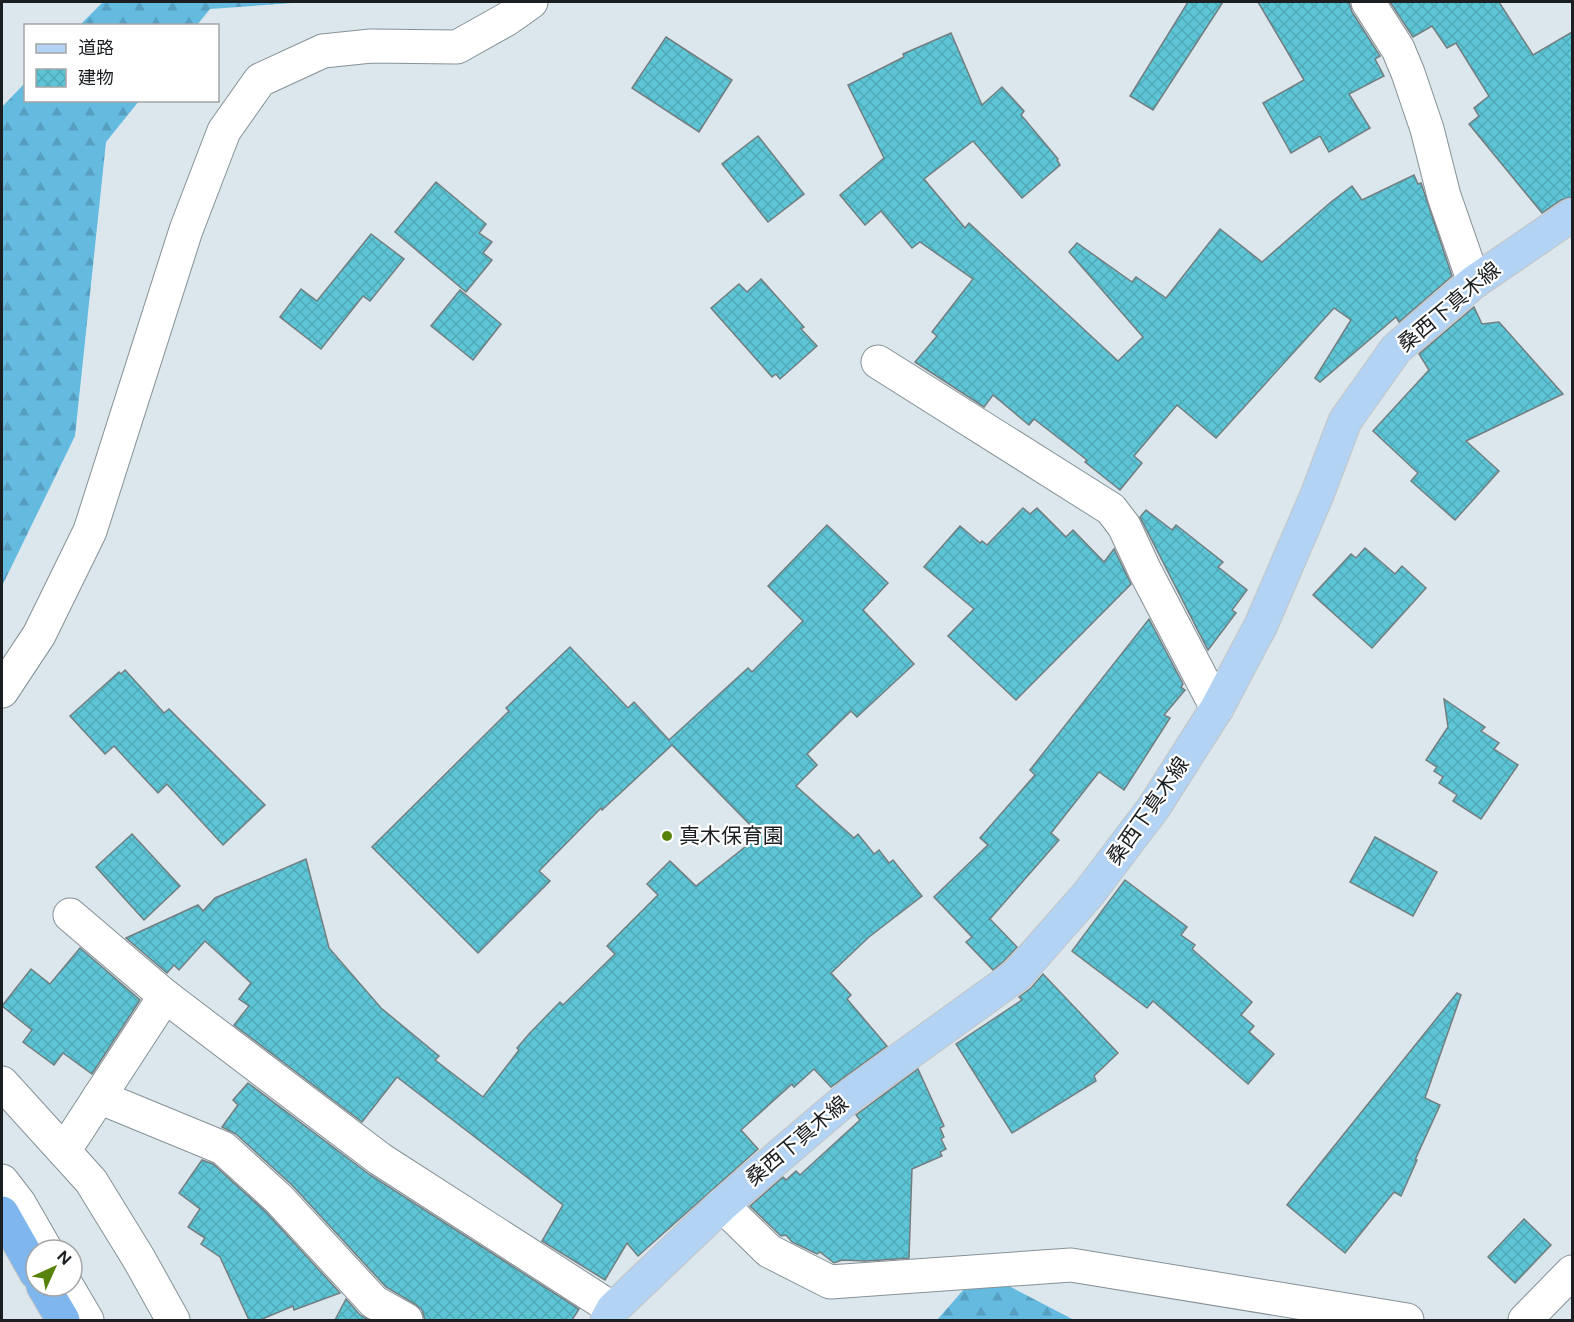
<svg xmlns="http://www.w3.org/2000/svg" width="1574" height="1322" font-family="Figtree,'Noto Sans JP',sans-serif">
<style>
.forest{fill:url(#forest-firs)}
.building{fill:url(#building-cross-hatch);stroke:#727e80;stroke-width:1.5}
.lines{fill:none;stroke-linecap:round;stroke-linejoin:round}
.minor-casing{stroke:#869196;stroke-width:35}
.major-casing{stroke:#c4c5c5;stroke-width:35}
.highway-casing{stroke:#c4c5c5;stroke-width:35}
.minor{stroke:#fff;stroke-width:33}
.major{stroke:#b2d3f4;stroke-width:33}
.highway{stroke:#7fb6ed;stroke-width:33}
.poi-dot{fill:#58830b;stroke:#fff;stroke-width:2}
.labels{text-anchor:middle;stroke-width:4.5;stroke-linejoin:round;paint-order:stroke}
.street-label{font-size:21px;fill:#1b1f21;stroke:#fff}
.poi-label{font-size:21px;fill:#1b1f21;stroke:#fff;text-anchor:start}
</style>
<defs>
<pattern id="forest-firs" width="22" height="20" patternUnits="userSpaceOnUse" patternTransform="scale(1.5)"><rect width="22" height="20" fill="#65bae0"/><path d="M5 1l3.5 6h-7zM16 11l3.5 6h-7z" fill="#579fc0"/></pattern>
<pattern id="building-cross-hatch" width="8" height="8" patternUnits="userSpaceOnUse" patternTransform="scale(1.5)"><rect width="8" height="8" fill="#5dc5d5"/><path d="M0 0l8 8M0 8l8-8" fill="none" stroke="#50a9b7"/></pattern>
</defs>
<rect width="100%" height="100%" fill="#dbe7ec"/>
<g class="forest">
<polygon points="103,2 306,2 210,9 197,25 80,25"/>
<polygon points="25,83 26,100 139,101 106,142 75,436 2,586 2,107"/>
<polygon points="980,1271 1074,1320 937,1320"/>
</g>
<g class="building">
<polygon points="1188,2 1223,2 1153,110 1130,96"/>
<polygon points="1258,2 1349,2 1352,12 1380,56 1375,59 1384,76 1349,94 1370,128 1329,152 1320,136 1291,153 1263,103 1304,80"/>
<polygon points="1390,2 1499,2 1533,55 1572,32 1572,197 1561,200 1542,213 1469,124 1479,116 1474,108 1489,96 1456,43 1447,48 1432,26 1413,37"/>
<polygon points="951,33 982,105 1002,87 1024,111 1021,115 1058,159 1057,160 1060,165 1022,198 973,141 924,179 965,228 969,223 1118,361 1143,337 1069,252 1077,243 1132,282 1136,277 1166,298 1220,229 1262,262 1331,202 1352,186 1362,200 1414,175 1418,184 1421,183 1452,276 1399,322 1396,317 1320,382 1315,378 1351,320 1334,308 1216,438 1177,405 1134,456 1142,463 1120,490 1085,462 1087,460 1034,419 1029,425 993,395 984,407 915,362 937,336 932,332 973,279 920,242 912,248 881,211 865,225 840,195 884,158 848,85 904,57 903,54"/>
<polygon points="666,37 732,80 699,132 632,88"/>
<polygon points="758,136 804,194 768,222 722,164"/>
<polygon points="436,182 486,224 479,233 492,242 483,253 492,260 466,292 395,232"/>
<polygon points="371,234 404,259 370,301 363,296 321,349 280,317 301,289 317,301"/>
<polygon points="761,279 804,327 801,329 817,346 780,379 776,374 772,377 711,308 739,284 747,292"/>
<polygon points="460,290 501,324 473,360 431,326"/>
<polygon points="1474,307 1482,324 1499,322 1563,394 1466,441 1499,471 1455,520 1411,481 1418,473 1373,431 1429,370 1419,354"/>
<polygon points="1023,508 1030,514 1037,508 1066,537 1073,530 1104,562 1114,549 1131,584 1016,700 948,636 974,609 924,567 960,526 980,543 982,541 987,545"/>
<polygon points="1146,510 1172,530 1176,525 1223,562 1218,567 1247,590 1232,610 1236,613 1208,650 1140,517"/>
<polygon points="827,525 888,583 863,610 914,664 857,717 851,711 807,754 817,765 796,786 854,838 858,834 874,854 879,850 889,863 893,860 922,896 869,937 831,973 851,995 847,999 887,1046 831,1087 814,1069 794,1087 792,1084 741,1130 758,1149 638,1256 627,1243 605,1280 542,1241 563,1205 397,1077 362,1122 234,1025 249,1006 239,999 251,983 205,941 179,970 174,965 167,973 126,938 198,905 203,911 215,898 306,859 329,948 381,1008 439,1056 435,1060 483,1097 519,1050 517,1048 529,1034 560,1002 563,1005 615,954 607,946 658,895 647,884 670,861 696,886 760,835 672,745 602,810 601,808 539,871 550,881 478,953 372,847 509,711 506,708 570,647 628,708 634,702 669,740 748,668 752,672 803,621 768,586"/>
<polygon points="1365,548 1395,574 1402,566 1426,588 1372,648 1313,595 1351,554 1356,558"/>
<polygon points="1149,619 1183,684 1181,687 1185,690 1164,715 1170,718 1124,790 1099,772 1051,833 1059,840 989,920 990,919 1017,947 1004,961 993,970 966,942 972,937 934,897 988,845 980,838 1035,775 1030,770"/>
<polygon points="125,670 164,713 169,709 265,805 223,845 167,784 158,793 114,746 105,754 70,716 119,672 121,674"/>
<polygon points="1444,699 1485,727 1481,731 1499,743 1494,749 1518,765 1481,819 1453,801 1457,795 1439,783 1443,777 1434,771 1437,767 1426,760 1448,727"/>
<polygon points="132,834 180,886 144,920 96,867"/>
<polygon points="1375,837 1437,872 1413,916 1350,882"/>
<polygon points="1125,880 1187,927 1181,935 1195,945 1192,949 1252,1002 1241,1015 1254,1026 1249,1032 1274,1054 1248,1084 1153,1001 1147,1008 1072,951"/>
<polygon points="80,948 140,1000 92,1074 63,1053 54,1065 23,1042 32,1030 2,1006 31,969 50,984"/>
<polygon points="1043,974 1118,1053 1094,1076 1096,1081 1012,1133 956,1044 1022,1000 1019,997 1031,988"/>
<polygon points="1457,993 1461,995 1425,1098 1440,1105 1415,1160 1417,1160 1401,1196 1394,1192 1345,1253 1287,1205"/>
<polygon points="918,1069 944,1126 940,1128 944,1137 941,1139 946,1149 940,1152 942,1156 912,1169 909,1258 866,1261 842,1260 834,1263 820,1252 817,1254 792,1242 786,1235 781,1236 750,1206 783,1177 786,1180 796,1171 800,1175 860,1120 856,1115"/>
<polygon points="248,1083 370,1175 579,1309 572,1320 425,1320 422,1310 415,1304 386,1287 292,1185 236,1134 222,1127 238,1105 233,1100"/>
<polygon points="202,1160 213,1164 266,1212 340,1293 294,1310 293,1306 260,1320 249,1320 220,1257 201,1244 205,1238 188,1227 200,1209 179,1193"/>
<polygon points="1524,1219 1551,1245 1515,1283 1488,1257"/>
<polygon points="346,1299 360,1315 369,1320 335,1320"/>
</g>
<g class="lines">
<g class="minor-casing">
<g id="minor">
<polyline points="1368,2 1398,49 1408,73 1427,129 1444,196 1474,282"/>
<polyline points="878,362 1111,509 1124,526 1145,571 1217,708"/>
<polyline points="2,691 39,635 90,531 186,230 224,131 260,80 323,51 371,46 457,47 507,19 531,2"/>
<polyline points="70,915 165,996 380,1159 613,1309"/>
<polyline points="2,1083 91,1181 139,1259 173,1320"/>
<polyline points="99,1097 223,1148 279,1199 374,1302 406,1320"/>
<polyline points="64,1151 165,996"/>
<polyline points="2,1181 19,1203 46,1250"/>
<polyline points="722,1205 769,1251 830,1282 1071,1265 1407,1320"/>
<polyline points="67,1286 87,1320"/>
<polyline points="1525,1320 1572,1272"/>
</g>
</g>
<g class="major-casing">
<polyline id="major" points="607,1320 613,1309 722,1205 852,1094 1017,975 1089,893 1154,807 1217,708 1261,625 1317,495 1345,421 1396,349 1474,282 1572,215"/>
</g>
<g class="highway-casing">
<g id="highway">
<polyline points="2,1213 36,1273"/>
<polyline points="43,1286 63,1320"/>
</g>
</g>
<use href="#minor" class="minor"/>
<use href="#major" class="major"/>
<use href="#highway" class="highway"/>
</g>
<circle class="poi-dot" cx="667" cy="836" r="6"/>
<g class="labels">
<g class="street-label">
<text transform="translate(1449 307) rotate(-40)" y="7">桑西下真木線</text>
<text transform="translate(1148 811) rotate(-55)" y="7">桑西下真木線</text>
<text transform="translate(797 1141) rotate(-40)" y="7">桑西下真木線</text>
</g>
<g class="poi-label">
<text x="679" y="843">真木保育園</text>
</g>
</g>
<rect width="1574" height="1322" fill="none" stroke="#1b1f21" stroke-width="6"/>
<rect x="24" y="24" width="195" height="78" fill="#ffffff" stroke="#a4a5a6" stroke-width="1.5"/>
<rect x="36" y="44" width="30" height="9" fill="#b2d3f4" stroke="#a4a5a6" stroke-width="1.5"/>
<text x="78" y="54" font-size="18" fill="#1b1f21">道路</text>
<rect x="36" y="69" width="30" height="18" fill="url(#building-cross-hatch)" stroke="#a4a5a6" stroke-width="1.5"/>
<text x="78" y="84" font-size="18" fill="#1b1f21">建物</text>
<g transform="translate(54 1268) rotate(45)"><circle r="28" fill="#ffffff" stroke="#a4a5a6" stroke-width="1.5"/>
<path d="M0-4.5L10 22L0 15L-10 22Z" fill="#58830b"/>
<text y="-9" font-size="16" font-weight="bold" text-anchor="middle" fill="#1b1f21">N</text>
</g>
</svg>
